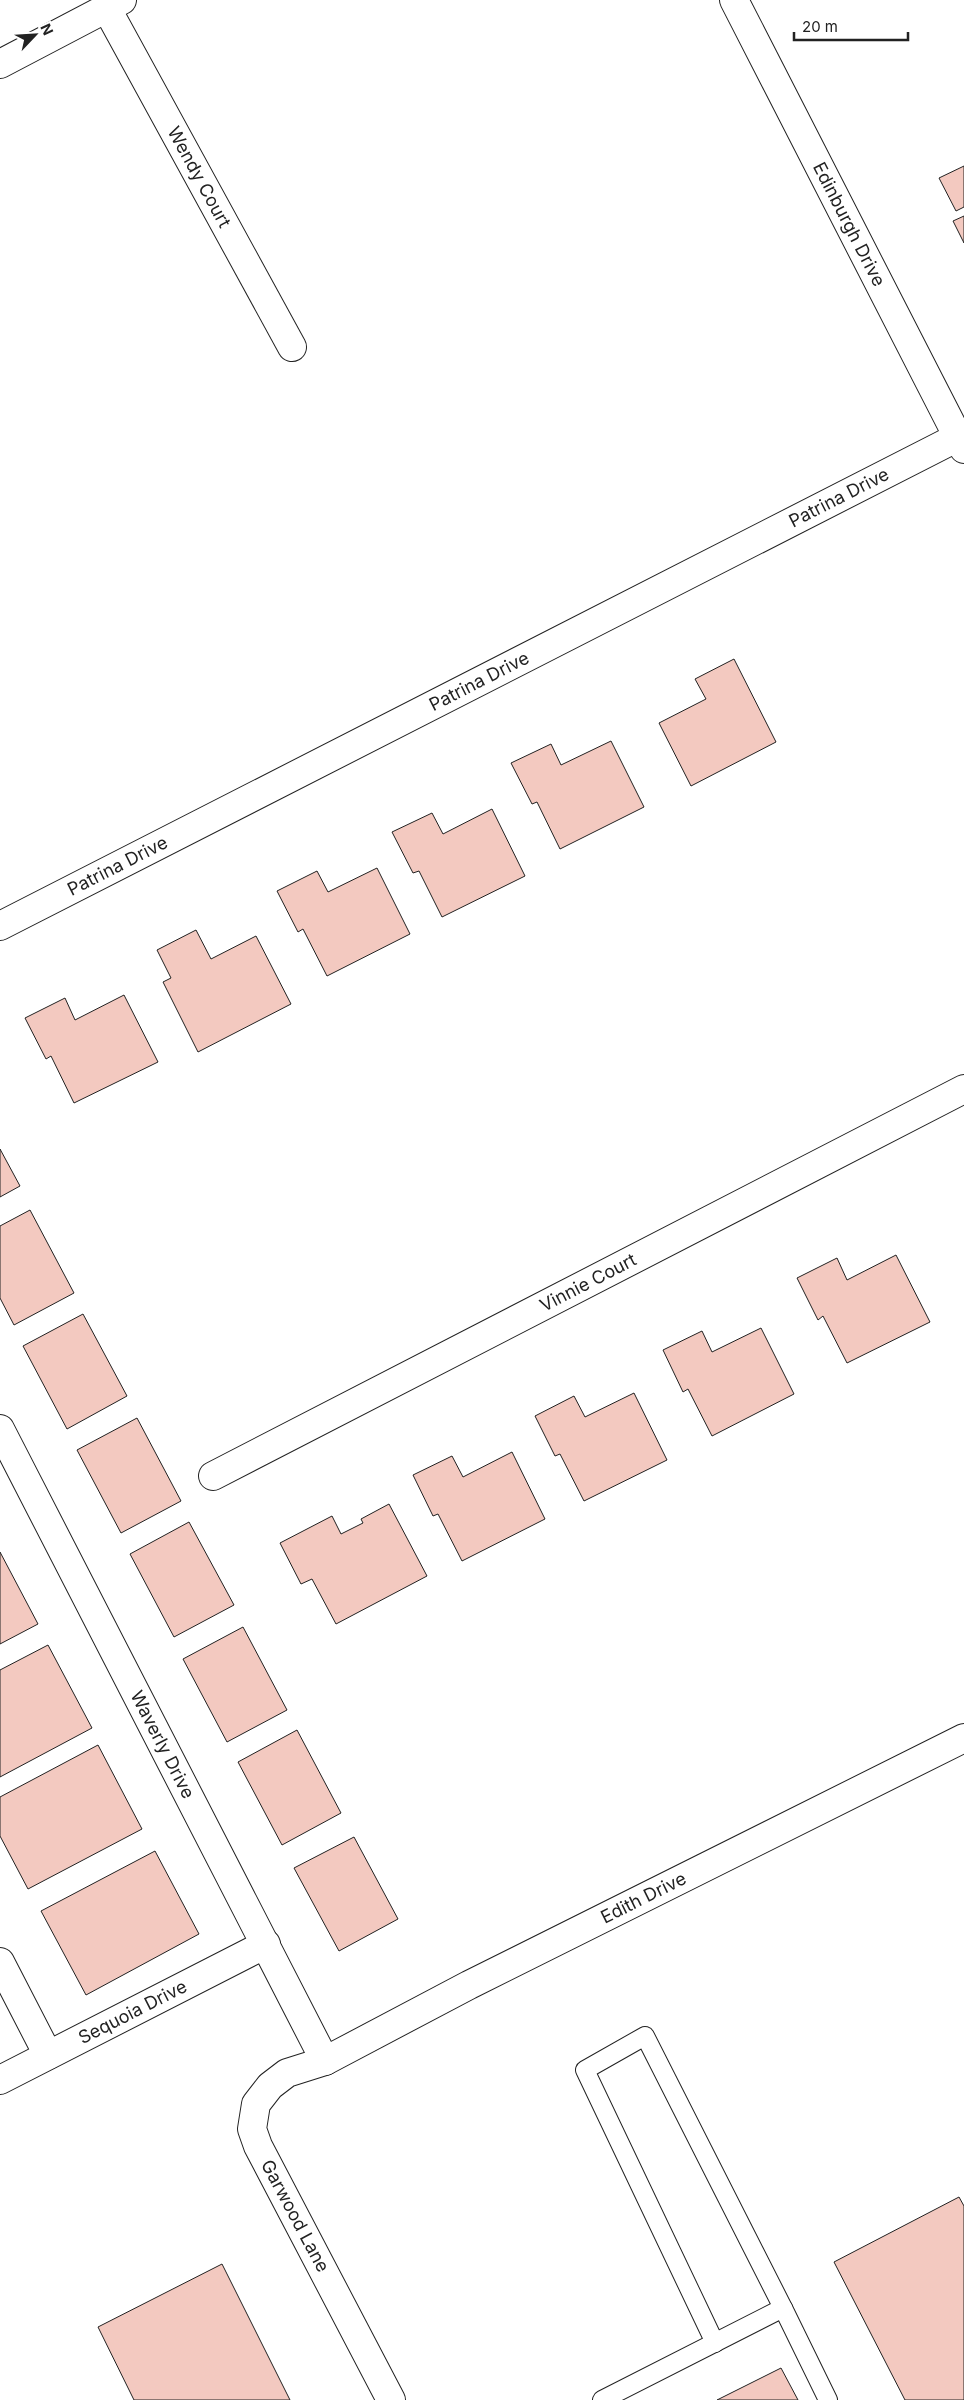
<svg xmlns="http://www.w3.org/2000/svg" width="964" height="2400" font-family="Inter,sans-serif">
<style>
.building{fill:#f3c9c0;stroke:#222}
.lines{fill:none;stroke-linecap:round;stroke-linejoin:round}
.service-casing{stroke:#222;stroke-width:20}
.minor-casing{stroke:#222;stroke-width:30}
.service{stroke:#fff;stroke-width:18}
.minor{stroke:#fff;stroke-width:28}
.labels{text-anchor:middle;stroke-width:4;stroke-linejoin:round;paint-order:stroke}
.street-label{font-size:18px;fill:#222;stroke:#fff}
</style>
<rect width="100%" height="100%" fill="#fff"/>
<g class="building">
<polygon points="964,166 964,207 956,211 939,178"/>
<polygon points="964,216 964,243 953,221"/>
<polygon points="734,659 776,742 691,786 659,723 706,699 695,679"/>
<polygon points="611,741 644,807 560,849 537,802 532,804 511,763 551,744 561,765"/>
<polygon points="492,809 525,876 442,917 419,871 413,873 392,832 432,813 443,834"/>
<polygon points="377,868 410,934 327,976 303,929 298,932 277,891 317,871 328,892"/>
<polygon points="196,930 211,959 256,936 291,1004 198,1052 163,982 171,978 157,950"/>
<polygon points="124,995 158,1062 74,1103 51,1056 46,1059 25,1018 65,998 75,1020"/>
<polygon points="0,1149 20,1186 0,1197"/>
<polygon points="30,1210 74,1293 14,1325 0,1298 0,1226"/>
<polygon points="896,1255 930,1322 847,1363 823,1316 818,1320 797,1278 837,1258 847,1280"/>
<polygon points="83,1314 127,1396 67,1429 23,1346"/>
<polygon points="761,1328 794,1394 712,1436 688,1389 683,1392 663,1350 702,1331 712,1352"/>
<polygon points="634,1393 667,1460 584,1501 560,1454 555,1456 535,1416 574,1396 585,1417"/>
<polygon points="137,1418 181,1501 121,1533 77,1450"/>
<polygon points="512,1452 545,1519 462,1561 438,1514 433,1516 413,1475 452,1456 463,1477"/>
<polygon points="389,1504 427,1576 336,1624 312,1579 301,1584 280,1543 332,1516 341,1534 363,1523 361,1519"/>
<polygon points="189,1522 234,1605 174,1637 130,1554"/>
<polygon points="0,1552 38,1624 0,1644"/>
<polygon points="243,1627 287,1710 227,1742 183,1659"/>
<polygon points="48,1645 92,1728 0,1777 0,1670"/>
<polygon points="297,1730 341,1813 282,1845 238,1762"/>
<polygon points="98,1745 142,1829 28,1889 0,1836 0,1797"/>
<polygon points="354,1837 398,1919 339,1951 294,1868"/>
<polygon points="155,1851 199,1934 86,1995 41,1911"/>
<polygon points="959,2197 964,2206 964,2400 905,2400 834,2262"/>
<polygon points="222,2264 290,2400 134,2400 98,2327"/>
<polygon points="781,2368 798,2400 717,2400"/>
</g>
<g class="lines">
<g class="service-casing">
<g id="service">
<polyline points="715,2343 585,2070 645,2036 783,2308"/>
<polyline points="602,2400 783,2308 828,2400"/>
</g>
</g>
<g class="minor-casing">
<g id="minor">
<path id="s1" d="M734,0L964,449"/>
<path id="s2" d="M106,7L292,347"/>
<polyline points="0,64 122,0"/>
<path id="s3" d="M0,926L958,437"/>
<path id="s4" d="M0,1429L325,2061"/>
<path id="s5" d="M213,1476L964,1089"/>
<polyline points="0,1962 48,2055"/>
<path id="s6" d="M0,2080L266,1944"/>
<path id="s7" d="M391,2400L258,2146L252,2129L256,2104L270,2086L287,2073L325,2061L469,1985L964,1738"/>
</g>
</g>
<use href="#service" class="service"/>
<use href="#minor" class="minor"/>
</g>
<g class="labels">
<g class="street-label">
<text dy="6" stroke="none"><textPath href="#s2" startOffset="194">Wendy Court</textPath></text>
<text dy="6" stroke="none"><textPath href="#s1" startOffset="252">Edinburgh Drive</textPath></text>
<text dy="6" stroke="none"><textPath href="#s3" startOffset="942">Patrina Drive</textPath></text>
<text dy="6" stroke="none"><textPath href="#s3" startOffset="538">Patrina Drive</textPath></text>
<text dy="6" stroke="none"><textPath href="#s3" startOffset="132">Patrina Drive</textPath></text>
<text dy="6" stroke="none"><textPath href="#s5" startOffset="422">Vinnie Court</textPath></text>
<text dy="6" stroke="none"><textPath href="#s4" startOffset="355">Waverly Drive</textPath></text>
<text dy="6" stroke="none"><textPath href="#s7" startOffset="772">Edith Drive</textPath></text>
<text dy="6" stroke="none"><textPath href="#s6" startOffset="149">Sequoia Drive</textPath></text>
<text transform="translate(295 2216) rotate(62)" y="6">Garwood Lane</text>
</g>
</g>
<g transform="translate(35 35) rotate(65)" stroke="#ffffff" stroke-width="4" paint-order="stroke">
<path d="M0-4L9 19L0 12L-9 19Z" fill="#222222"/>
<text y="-8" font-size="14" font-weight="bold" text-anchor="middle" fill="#222222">N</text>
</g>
<path d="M794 32v8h114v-8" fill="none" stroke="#222222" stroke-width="2.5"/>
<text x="802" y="32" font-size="15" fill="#222222" stroke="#ffffff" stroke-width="4" paint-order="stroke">20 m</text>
</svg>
